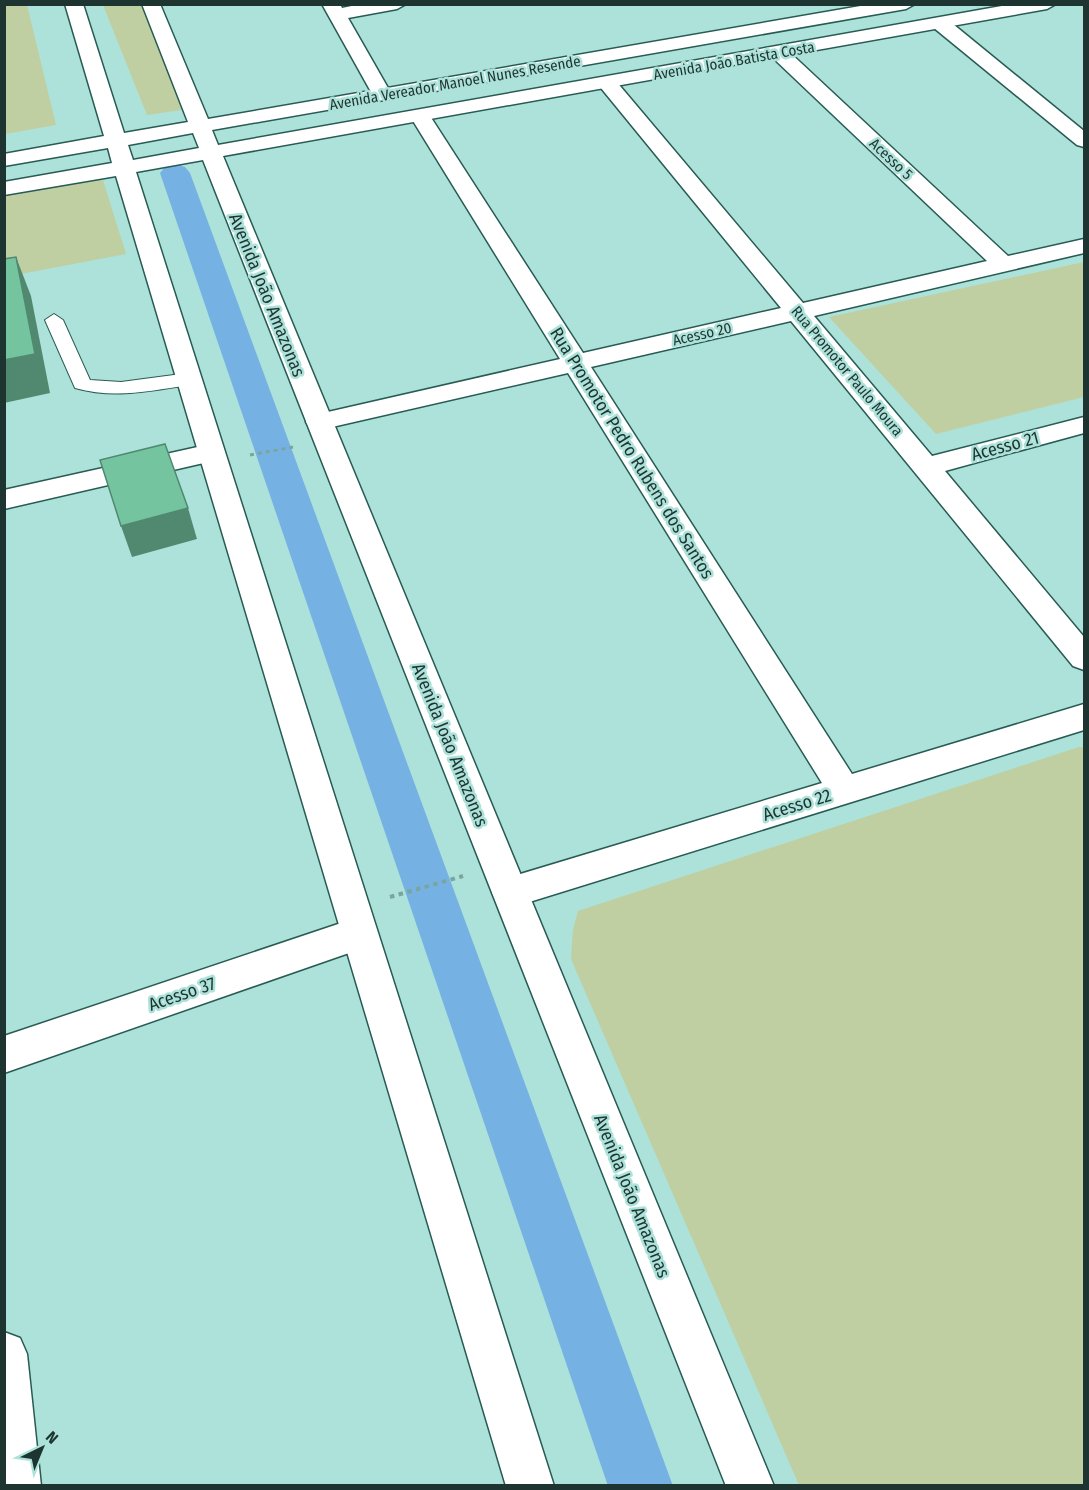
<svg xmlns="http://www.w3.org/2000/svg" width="1089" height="1490" font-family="'Fira Sans Condensed',sans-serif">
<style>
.green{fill:#bfcfa1}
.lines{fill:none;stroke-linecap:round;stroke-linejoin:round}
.canal{fill:#75b2e3;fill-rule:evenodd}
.lane-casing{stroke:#285b54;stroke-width:2}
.street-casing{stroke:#285b54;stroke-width:3}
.secondary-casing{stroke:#285b54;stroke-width:3}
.path-far1{stroke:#7aa59e;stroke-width:3;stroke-dasharray:4 4;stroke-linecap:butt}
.path{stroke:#7aa59e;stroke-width:4;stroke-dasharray:4.5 4.5;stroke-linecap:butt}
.lane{fill:#fff;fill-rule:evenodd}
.street{fill:#fff;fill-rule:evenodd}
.secondary{fill:#fff;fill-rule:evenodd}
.shaded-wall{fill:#518970}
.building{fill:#74c4a0;stroke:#518970;stroke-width:1.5}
.labels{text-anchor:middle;stroke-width:5;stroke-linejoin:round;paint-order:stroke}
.far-street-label{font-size:15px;fill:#1e3431;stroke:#ace2d9}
.street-label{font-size:18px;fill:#1e3431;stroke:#ace2d9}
</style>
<rect width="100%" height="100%" fill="#ace2d9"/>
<g class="green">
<polygon points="5,4 27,5 56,125 5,134"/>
<polygon points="103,5 148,5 188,109 147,115"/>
<polygon points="102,177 126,254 5,277 5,195"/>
<polygon points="1084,262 1084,397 936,434 829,317"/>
<polygon points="1079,747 1084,747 1084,1485 799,1485 571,959 573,930 578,911"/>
</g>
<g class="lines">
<polygon class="canal" points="175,164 185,167 190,173 673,1486 608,1486 160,173 165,167"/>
<g class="lane-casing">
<path id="lane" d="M54,314L63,320L90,380L121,382L189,373L196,375L199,379L196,383L189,385C150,391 114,399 75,388L45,320Z"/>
</g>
<g class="street-casing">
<g id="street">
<polygon points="322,4 340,4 342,8 361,4 406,4 397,9 348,18 392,95 389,99 375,99"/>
<polygon points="941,18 948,20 1084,131 1084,147 1077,145 934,28 932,24"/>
<polygon points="779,47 786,49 1008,256 1084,239 1084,253 814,316 932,456 1084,417 1084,433 945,471 1084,637 1084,670 1073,666 791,321 591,367 852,774 1084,704 1084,730 510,908 497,903 492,892 497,881 822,783 568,373 319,430 310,428 306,422 310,416 319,414 560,359 410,116 413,112 427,112 430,116 583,353 781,308 601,88 598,84 608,78 615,80 803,303 987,261 772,57 769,53 772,49"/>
<polygon points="211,444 221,447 225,453 221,459 4,509 4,490"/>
<polygon points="359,917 372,921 377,933 372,945 4,1073 4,1036"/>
<polygon points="4,1332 20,1338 27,1354 41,1486 4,1486"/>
</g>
</g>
<g class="secondary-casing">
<path id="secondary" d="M65,4H83L124,133L188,122L142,4H160L208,119L872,4H915L906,9L212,130L218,145L1013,4H1056L1047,9L223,156L774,1486H726L203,160L136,172L554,1486H506L116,176L4,195V182L112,163L108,148L4,166V154L104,136ZM193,133L199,148L133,160L128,145Z"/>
</g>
<polyline class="path-far1" points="250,455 293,447"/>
<polyline class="path" points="390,897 463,876"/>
<use href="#lane" class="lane"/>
<use href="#street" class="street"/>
<use href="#secondary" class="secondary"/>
</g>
<g class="shaded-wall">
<polygon points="16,257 31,296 50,393 4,403 4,360"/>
<polygon points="188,508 197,539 132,557 121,526"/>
</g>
<g class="building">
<polygon points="16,257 35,354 4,360 4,259"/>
<polygon points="165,444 188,508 121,526 100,460"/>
</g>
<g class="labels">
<g class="far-street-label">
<text transform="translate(734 61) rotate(-10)" y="5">Avenida João Batista Costa</text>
<text transform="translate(455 83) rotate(-10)" y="5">Avenida Vereador Manoel Nunes Resende</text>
<text transform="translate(891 159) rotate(43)" y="5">Acesso 5</text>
<text transform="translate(702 334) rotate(-13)" y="5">Acesso 20</text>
<text transform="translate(847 371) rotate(50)" y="5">Rua Promotor Paulo Moura</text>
</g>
<g class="street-label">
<text transform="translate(267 295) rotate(68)" y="6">Avenida João Amazonas</text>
<text transform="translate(1005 446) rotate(-15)" y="6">Acesso 21</text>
<text transform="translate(632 453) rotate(58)" y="6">Rua Promotor Pedro Rubens dos Santos</text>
<text transform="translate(450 745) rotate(68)" y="6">Avenida João Amazonas</text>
<text transform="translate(797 805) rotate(-17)" y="6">Acesso 22</text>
<text transform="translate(182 994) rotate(-19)" y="6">Acesso 37</text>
<text transform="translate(632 1196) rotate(68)" y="6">Avenida João Amazonas</text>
</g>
</g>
<rect width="1089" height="1490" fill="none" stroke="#1e3431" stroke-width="12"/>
<g transform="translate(42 1448) rotate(43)" stroke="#ace2d9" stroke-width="4.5" paint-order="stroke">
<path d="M0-4.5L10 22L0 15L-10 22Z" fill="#1e3431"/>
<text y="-9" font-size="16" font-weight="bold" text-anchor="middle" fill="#1e3431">N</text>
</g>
</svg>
